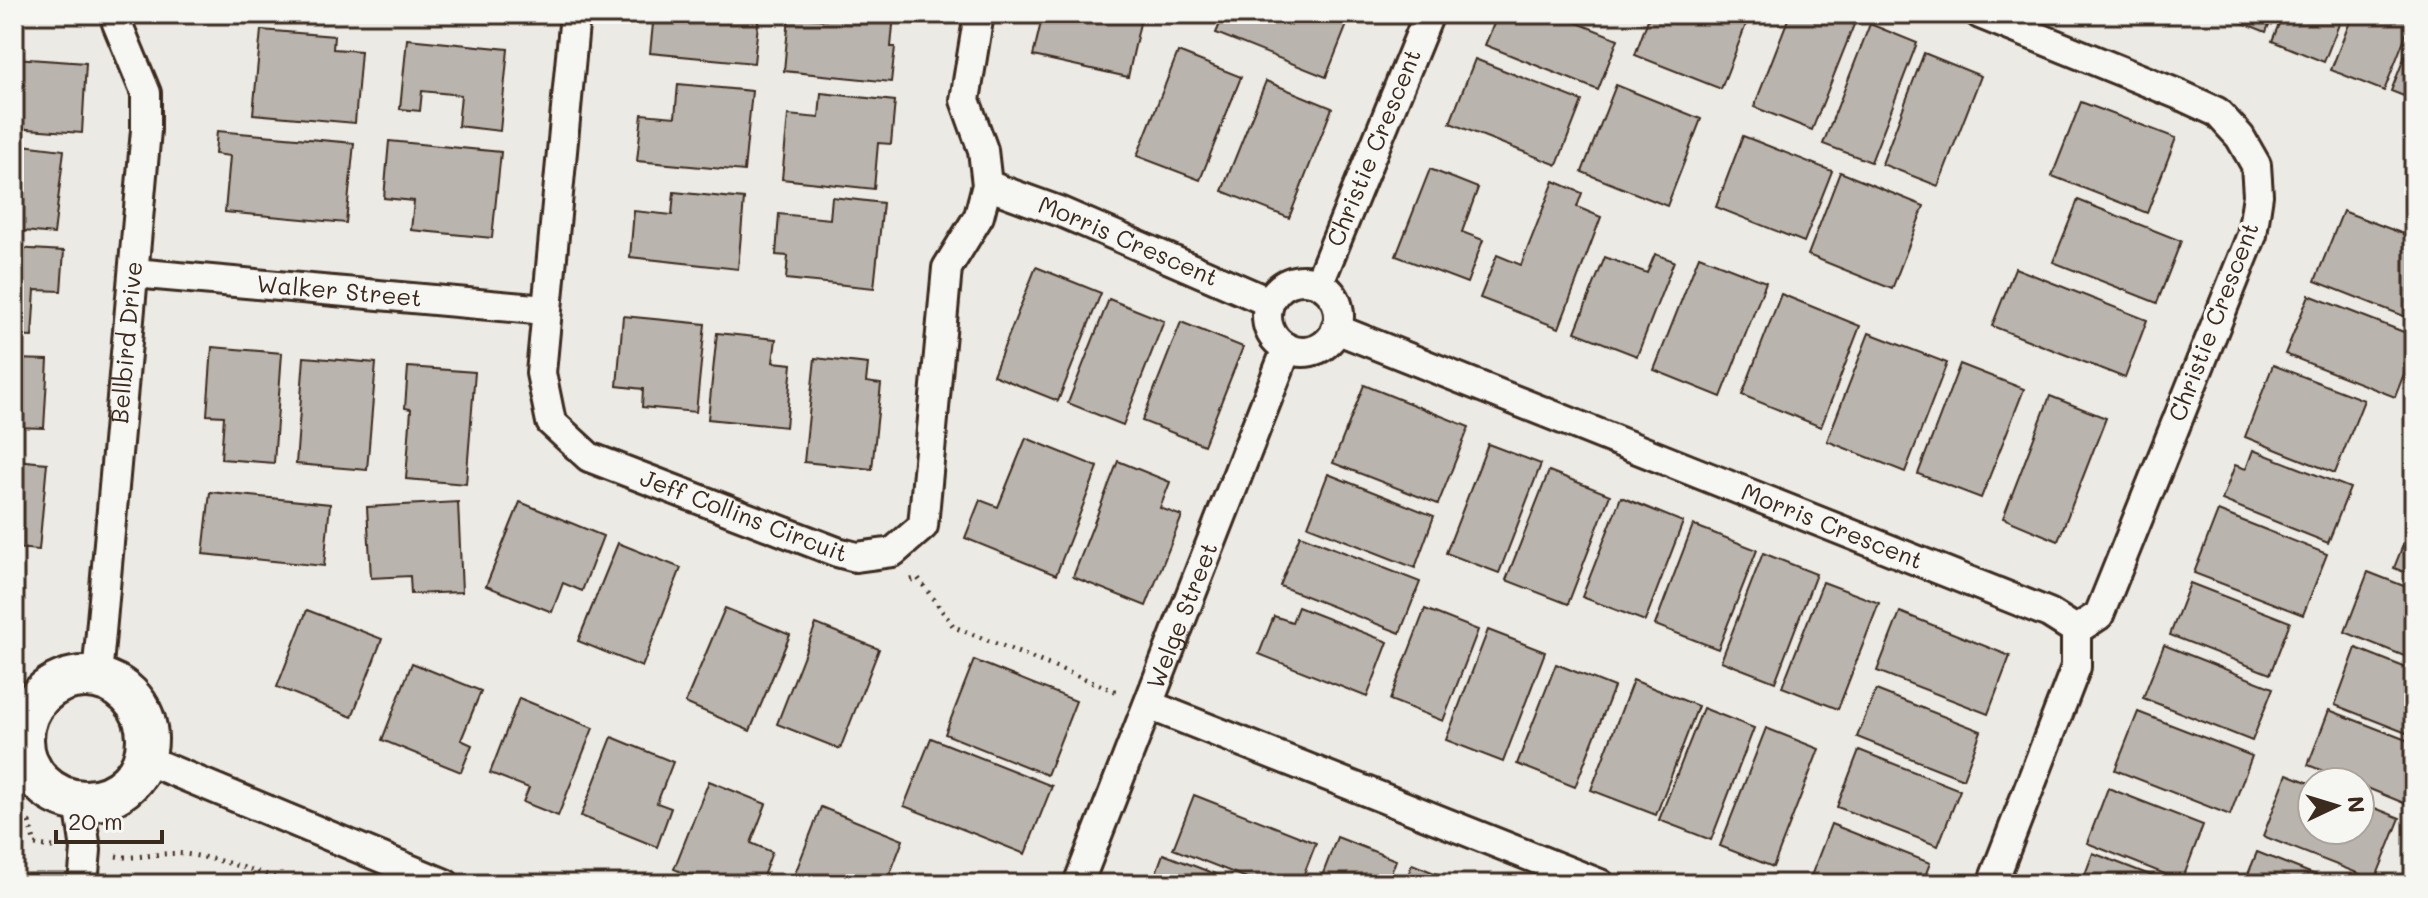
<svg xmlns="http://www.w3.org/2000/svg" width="2428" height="898" font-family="Mali,sans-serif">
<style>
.building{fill:#bab4ae;stroke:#3b2a1e;stroke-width:2}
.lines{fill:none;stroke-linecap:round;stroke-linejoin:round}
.street-casing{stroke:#3b2a1e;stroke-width:34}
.secondary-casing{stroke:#3b2a1e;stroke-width:46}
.path{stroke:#3b2a1e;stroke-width:5;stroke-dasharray:2 6;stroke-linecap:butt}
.street{stroke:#f6f6f2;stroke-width:28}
.secondary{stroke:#f6f6f2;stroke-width:40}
.labels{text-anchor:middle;stroke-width:7;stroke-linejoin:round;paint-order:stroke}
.street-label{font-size:24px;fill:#3b2a1e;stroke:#f6f6f2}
</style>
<rect width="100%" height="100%" fill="#ebeae5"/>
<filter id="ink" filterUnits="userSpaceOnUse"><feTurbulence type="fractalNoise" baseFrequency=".0125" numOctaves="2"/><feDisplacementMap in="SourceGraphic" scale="16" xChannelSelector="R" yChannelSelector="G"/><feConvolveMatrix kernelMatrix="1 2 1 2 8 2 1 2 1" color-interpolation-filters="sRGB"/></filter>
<g filter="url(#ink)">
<g class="building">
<polygon points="654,14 759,14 754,63 650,53"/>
<polygon points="826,14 894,14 891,47 895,47 891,82 784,71 789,16 826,20"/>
<polygon points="1043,14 1142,14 1128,77 1033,56"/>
<polygon points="1224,14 1343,14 1350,17 1326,77 1216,33"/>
<polygon points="1498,14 1555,14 1618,39 1598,90 1485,45"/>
<polygon points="1650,14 1750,14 1721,89 1635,55"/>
<polygon points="1790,14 1835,14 1855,22 1812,130 1754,107"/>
<polygon points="2221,14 2273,14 2266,32"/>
<polygon points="2283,14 2343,14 2324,62 2272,41"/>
<polygon points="2353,14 2414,14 2384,91 2331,70"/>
<polygon points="1870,24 1917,43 1871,162 1823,144"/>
<polygon points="261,30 334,36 333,49 361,51 355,123 253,114"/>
<polygon points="2414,33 2414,100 2391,91"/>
<polygon points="407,39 508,49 500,131 458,126 461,95 422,91 420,111 400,109"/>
<polygon points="1178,52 1241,77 1200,180 1137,156"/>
<polygon points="1924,53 1981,76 1938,186 1882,164"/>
<polygon points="14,58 86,63 82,133 14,128"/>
<polygon points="1475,59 1582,101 1557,165 1450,123"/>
<polygon points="1266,81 1332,108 1289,218 1222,191"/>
<polygon points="678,84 752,91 744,171 637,161 642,114 675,117"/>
<polygon points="1616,85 1701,119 1667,206 1582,172"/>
<polygon points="821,93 895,101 891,144 878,143 874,189 782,179 788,115 819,118"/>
<polygon points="2081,102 2176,138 2147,213 2052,176"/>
<polygon points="217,131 354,143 346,223 225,212 230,156 215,154"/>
<polygon points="1743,136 1832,171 1804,242 1716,207"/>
<polygon points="389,141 501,152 492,238 411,230 414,201 384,198"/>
<polygon points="14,144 64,150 54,234 14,230"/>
<polygon points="1430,169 1478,188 1462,232 1483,240 1467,283 1396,256"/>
<polygon points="1840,172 1924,206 1892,289 1808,255"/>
<polygon points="1554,181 1582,193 1577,207 1601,217 1559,328 1480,298 1497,255 1521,265"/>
<polygon points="674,192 744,199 738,269 630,257 634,211 672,215"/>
<polygon points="832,197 883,203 874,288 786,279 788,256 776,255 779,214 830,219"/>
<polygon points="2078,200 2181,241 2157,303 2053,262"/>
<polygon points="2343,211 2414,238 2414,320 2315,281"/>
<polygon points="14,248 64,251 61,291 35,290 32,337 14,336"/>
<polygon points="1655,254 1674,261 1637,356 1575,332 1605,257 1647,273"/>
<polygon points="1699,256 1766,282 1721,397 1654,370"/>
<polygon points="1036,267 1101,293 1058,401 993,375"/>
<polygon points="2015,268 2147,320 2125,378 1992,326"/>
<polygon points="1781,294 1860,326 1821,427 1742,395"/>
<polygon points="2309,295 2414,336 2414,348 2395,397 2285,354"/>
<polygon points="1109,299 1164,321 1123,425 1068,403"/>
<polygon points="623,316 705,324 696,412 642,407 643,389 617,386"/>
<polygon points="1181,322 1243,347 1204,445 1142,421"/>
<polygon points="717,333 776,339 773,362 792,364 786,427 708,419"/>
<polygon points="1869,333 1947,363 1905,472 1827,441"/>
<polygon points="212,347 282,353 274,463 221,459 224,416 207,415"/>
<polygon points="304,357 376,363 367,470 296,464"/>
<polygon points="815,358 868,364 866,382 881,384 872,469 804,462"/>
<polygon points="14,359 48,360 44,428 14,427"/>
<polygon points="1960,364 2024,389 1981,498 1918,474"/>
<polygon points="2273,365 2364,400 2335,473 2245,437"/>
<polygon points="408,367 475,372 466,484 406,479 411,409 405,408"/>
<polygon points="1364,385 1469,427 1438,504 1333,463"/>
<polygon points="2050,396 2106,418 2058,541 2003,518"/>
<polygon points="1026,438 1098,467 1056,575 965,538 980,500 998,507"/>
<polygon points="1488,444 1541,464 1499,573 1446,553"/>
<polygon points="2253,450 2350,488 2328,543 2222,500 2235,465 2246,469"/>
<polygon points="14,460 47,463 39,550 14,548"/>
<polygon points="1118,461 1170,482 1160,508 1182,516 1146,606 1073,577"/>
<polygon points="1549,471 1610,495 1568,604 1506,580"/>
<polygon points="1328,474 1434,516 1415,568 1308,526"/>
<polygon points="210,492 330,504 324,566 203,554"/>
<polygon points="1621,497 1683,522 1645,621 1582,597"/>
<polygon points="458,502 462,592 411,594 410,576 371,578 367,507"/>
<polygon points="520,502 603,536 582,591 563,583 552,612 486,586"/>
<polygon points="2218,511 2327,554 2303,615 2194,573"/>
<polygon points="2414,517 2414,576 2394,568"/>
<polygon points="1693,525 1757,550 1718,649 1655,625"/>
<polygon points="1300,535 1420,582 1400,633 1280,586"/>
<polygon points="618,543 681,568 642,667 578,641"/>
<polygon points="1763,553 1816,574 1775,682 1721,661"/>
<polygon points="2368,572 2414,590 2414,660 2345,632"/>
<polygon points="1823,582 1879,603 1838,709 1782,687"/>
<polygon points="2190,583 2290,622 2270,674 2170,635"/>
<polygon points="1298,607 1388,642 1367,697 1259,654 1274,616 1292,622"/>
<polygon points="725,608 790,635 750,731 685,703"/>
<polygon points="1425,609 1478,630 1443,721 1390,700"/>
<polygon points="307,610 382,639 352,717 277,687"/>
<polygon points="1900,612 2010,656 1988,714 1877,671"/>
<polygon points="816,624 879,649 840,749 777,724"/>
<polygon points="1488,630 1545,652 1503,762 1446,740"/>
<polygon points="2164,645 2273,688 2252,741 2143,698"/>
<polygon points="2356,648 2414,671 2414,736 2335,705"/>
<polygon points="974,660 1076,701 1047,775 945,734"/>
<polygon points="412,663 481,691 461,740 472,745 461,772 382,740"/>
<polygon points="1556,664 1614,687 1575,787 1517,764"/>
<polygon points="1633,680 1698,706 1656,815 1591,790"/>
<polygon points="1876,690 1981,731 1963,779 1857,737"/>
<polygon points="519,698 593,728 558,816 523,802 529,788 490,773"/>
<polygon points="1703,708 1754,728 1711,840 1659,820"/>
<polygon points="2329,710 2414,743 2414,784 2406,804 2360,785 2360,782 2351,782 2308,765"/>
<polygon points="2138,712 2252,756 2230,815 2115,770"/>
<polygon points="1766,728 1819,749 1773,867 1720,846"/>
<polygon points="612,737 673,762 657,803 671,808 657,847 581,816"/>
<polygon points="931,738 1052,786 1025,854 904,806"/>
<polygon points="1859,750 1960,790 1938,846 1837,807"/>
<polygon points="2287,774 2312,784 2312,830 2360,830 2360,802 2400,818 2375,880 2263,836"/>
<polygon points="709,781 766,804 751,843 772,852 760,884 711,884 674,869"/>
<polygon points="2108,788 2203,825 2182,881 2087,843"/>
<polygon points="1194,795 1316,843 1300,884 1262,884 1173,849"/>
<polygon points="821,807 903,840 886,884 791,884"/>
<polygon points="1831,824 1930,863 1922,884 1808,884"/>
<polygon points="1337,837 1396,860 1387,884 1319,884"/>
<polygon points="2257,852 2338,884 2244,884"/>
<polygon points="2093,853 2173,884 2068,884 2072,873 2084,877"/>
<polygon points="1163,854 1241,884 1152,884"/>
<polygon points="1412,864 1462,884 1405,884"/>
</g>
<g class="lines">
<g class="street-casing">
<g id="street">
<path id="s1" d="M575,14L541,373L551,422L589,457L837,552L856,557L893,552L923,526L947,268L979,216L987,185L983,150L965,100L979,14"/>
<polyline points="1980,14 2180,95 2217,112 2240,137 2256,165 2258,195 2252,235 2099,615 2076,630"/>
<path id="s2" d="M987,185L1061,212L1269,302"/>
<path id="s3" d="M134,273L546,310"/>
<circle cx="1303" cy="316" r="36"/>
<path id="s4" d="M1319,283L1429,14"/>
<path id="s5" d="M1336,329L2049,613L2076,630V667L1992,884"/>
<path id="s6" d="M97,677L146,130V93L117,23L116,14"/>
<polyline points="1149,705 1600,884"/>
<polyline points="144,759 445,884"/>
<polyline points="79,802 86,850 83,884"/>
<path id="s7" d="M1078,884L1287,348"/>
</g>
</g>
<g class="secondary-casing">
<circle id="secondary" cx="85" cy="739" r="62"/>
</g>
<g class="path">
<polyline points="911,580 918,578 954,627 1120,693"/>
<polyline points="14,816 29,822 35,845 54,847"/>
<path d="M116,856C139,860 162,851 185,854C222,859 258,872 294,884"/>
</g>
<use href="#street" class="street"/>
<use href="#secondary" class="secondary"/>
</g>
</g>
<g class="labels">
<g class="street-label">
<text dy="8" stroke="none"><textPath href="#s4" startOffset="146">Christie Crescent</textPath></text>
<text dy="8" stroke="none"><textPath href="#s2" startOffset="152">Morris Crescent</textPath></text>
<text dy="8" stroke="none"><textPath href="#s3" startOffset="206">Walker Street</textPath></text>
<text transform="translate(2214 322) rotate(-69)" y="8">Christie Crescent</text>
<text dy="8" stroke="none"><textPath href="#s6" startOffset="336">Bellbird Drive</textPath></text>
<text dy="8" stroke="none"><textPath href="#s1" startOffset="628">Jeff Collins Circuit</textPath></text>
<text dy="8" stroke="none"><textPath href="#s5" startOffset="534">Morris Crescent</textPath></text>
<text dy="8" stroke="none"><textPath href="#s7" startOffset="288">Welge Street</textPath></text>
</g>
</g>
<rect width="2428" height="898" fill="none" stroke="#f6f6f2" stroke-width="48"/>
<rect x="24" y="24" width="2380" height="850" fill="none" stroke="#3b2a1e" stroke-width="3" filter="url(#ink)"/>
<g transform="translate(2336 806) rotate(86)"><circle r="38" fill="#f6f6f2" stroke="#aba49d" stroke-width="2"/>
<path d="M0-6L14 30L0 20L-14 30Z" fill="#3b2a1e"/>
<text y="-12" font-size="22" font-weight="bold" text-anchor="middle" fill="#3b2a1e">N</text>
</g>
<path d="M56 830v12h106v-12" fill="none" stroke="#3b2a1e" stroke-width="4"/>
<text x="68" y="830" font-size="24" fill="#3b2a1e" stroke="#f6f6f2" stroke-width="6" paint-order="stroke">20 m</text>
</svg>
